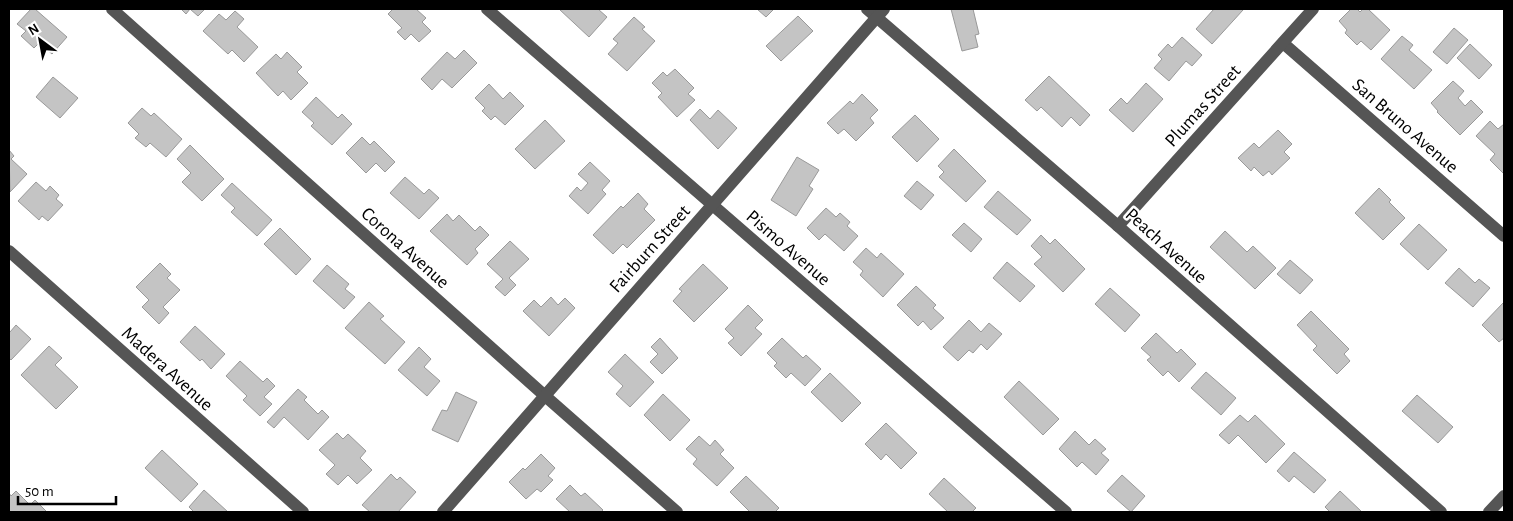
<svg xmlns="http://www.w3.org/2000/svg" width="1513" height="521" font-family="'Alegreya Sans',sans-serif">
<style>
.building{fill:#c4c4c4;stroke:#999}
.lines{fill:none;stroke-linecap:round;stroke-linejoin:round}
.minor{stroke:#555;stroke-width:12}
.labels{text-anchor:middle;stroke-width:5;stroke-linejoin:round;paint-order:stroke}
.street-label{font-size:19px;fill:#000;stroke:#fff}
</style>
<rect width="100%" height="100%" fill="#fff"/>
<g class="building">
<polygon points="31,9 35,9 67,37 52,54 39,43 34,48 21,36 26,31 17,24"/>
<polygon points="181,9 205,9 198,16 190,9 186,14"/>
<polygon points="393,9 416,9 426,18 422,22 431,31 419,42 411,34 405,40 397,32 402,28 388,14"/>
<polygon points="559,9 598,9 607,17 589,37"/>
<polygon points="757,9 774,9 766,17"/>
<polygon points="951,9 973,9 979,34 975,35 978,47 962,51"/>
<polygon points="1214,9 1241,9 1243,10 1212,44 1196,29"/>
<polygon points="1351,9 1357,9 1360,12 1363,9 1368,9 1390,30 1371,50 1361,41 1357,45 1345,33 1347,30 1339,21"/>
<polygon points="235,11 244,19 237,27 258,47 244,62 232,50 228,54 203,31 219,14 226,20"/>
<polygon points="798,16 813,31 781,61 766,46"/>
<polygon points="634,17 645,27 642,29 655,41 627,71 608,54 618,43 613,39"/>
<polygon points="1454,28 1468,40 1447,64 1433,52"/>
<polygon points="1402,36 1413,45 1409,50 1432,70 1414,89 1381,59"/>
<polygon points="1182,37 1202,55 1192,66 1186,61 1169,81 1154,68 1162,59 1158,55 1168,44 1172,48"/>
<polygon points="1470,44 1492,65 1479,79 1457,58"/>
<polygon points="464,50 477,63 452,88 442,79 432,90 421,79 447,52 455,59"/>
<polygon points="287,52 302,67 297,72 308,83 291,100 283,91 278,96 256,73 276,54 281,59"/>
<polygon points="675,69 694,88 688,94 695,100 677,117 658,97 662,93 652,83 663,72 667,76"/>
<polygon points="1049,76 1090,115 1080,126 1071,117 1062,127 1041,107 1037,111 1025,100"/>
<polygon points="53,77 78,98 60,118 36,97"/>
<polygon points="1453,81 1464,91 1458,98 1465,106 1471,100 1483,112 1460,135 1437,112 1438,111 1431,103"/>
<polygon points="1146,83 1163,99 1133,132 1109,110 1121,98 1127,104"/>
<polygon points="489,84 503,99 510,92 524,106 505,125 495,116 491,120 482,111 485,108 475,98"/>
<polygon points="862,94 878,110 870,118 874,123 856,141 844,129 838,134 827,123 850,101 853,104"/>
<polygon points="316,97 338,118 342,114 352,124 332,145 311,126 314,123 302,112"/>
<polygon points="142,108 151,116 154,113 182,139 166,157 150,143 146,147 135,138 139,134 128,123"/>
<polygon points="700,109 710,119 718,110 737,128 718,149 690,120"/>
<polygon points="915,115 939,139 917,162 892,137"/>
<polygon points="545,120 565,141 535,169 515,149"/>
<polygon points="1490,121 1498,129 1504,124 1504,174 1490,160 1495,154 1476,136"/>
<polygon points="1278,130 1292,144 1284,152 1290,158 1272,175 1269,171 1263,176 1254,167 1251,171 1238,158 1254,143 1259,148"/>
<polygon points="362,137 370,145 374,141 395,162 385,172 376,163 366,173 346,153"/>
<polygon points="190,145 224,179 202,201 182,182 191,173 177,159"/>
<polygon points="954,149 986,181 966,202 939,177 944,172 938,166"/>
<polygon points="9,150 14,156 11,159 27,174 10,192"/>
<polygon points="797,157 819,170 809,186 813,189 796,216 771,200"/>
<polygon points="590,162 610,181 602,190 606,194 588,214 569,196 577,187 581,191 588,183 578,174"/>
<polygon points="405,177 424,194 429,189 439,198 419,219 390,193"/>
<polygon points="917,181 934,195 921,210 904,196"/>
<polygon points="36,182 46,191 50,186 59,195 56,199 63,205 48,221 42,216 39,220 18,201"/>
<polygon points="232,183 272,220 257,236 231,212 235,208 221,195"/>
<polygon points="1379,188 1391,200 1389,202 1405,218 1383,240 1355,213"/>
<polygon points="998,191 1031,220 1017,235 984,207"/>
<polygon points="638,193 648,204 644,209 655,220 627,248 623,244 613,254 593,235 621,206 623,208"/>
<polygon points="826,208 836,217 840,213 850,222 847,226 858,236 844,251 825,234 819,240 807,228"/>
<polygon points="447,214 453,221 459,215 475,231 480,226 489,235 475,249 478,253 467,265 430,231"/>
<polygon points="964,223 982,239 971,252 952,235"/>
<polygon points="1419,224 1447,250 1428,270 1400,244"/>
<polygon points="280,228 311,259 296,275 264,244"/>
<polygon points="1225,231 1247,252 1253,246 1276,268 1255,289 1210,247"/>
<polygon points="1041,235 1050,244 1055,239 1085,269 1063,292 1034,264 1042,257 1031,246"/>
<polygon points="510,241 529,259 509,278 516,285 505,296 495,287 503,279 487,264"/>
<polygon points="866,248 877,258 881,253 904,274 883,297 860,275 863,271 853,262"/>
<polygon points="1290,260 1313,280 1300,294 1277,274"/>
<polygon points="1007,262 1035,286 1020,302 993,278"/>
<polygon points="160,263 171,274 167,278 180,290 163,307 169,313 159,324 142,307 149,300 136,287"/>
<polygon points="703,264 728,288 694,322 673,301 682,291 679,289"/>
<polygon points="327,265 349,284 345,289 355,297 344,309 313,281"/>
<polygon points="1459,268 1475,283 1479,279 1490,288 1473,307 1445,283"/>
<polygon points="916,286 936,305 933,308 944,318 931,330 923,321 918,326 897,305"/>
<polygon points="1110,288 1140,315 1125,332 1095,304"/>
<polygon points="551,297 558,305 565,298 575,308 549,336 523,311 534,300 541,307"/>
<polygon points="369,302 384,316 380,319 405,342 385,364 345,328"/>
<polygon points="1504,302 1504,338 1499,342 1482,325"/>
<polygon points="748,305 763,320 755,328 762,334 741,356 728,343 734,338 725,329"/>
<polygon points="1311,311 1349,349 1344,354 1350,361 1337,374 1313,350 1317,346 1297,325"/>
<polygon points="969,320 981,332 989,323 1002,334 987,350 981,344 973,353 969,350 958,361 943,347"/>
<polygon points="16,325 31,339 11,360 9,358 9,331 10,332"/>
<polygon points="195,326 225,354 211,369 202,359 200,361 180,342"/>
<polygon points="1156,333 1177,353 1181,349 1196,364 1179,382 1168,371 1163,376 1147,360 1151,357 1141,348"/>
<polygon points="660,338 678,358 662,374 650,362 658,354 651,347"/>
<polygon points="782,338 803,358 806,355 821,369 805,386 791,373 786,378 774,366 777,363 767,353"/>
<polygon points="49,346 62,358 55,365 78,387 56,409 21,375"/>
<polygon points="419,347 431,359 424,367 440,381 427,396 398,370"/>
<polygon points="625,354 654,382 630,407 616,394 623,386 608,372"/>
<polygon points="240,361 263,382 267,378 275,386 264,397 272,404 260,416 243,400 247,396 226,376"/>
<polygon points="1206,372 1236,398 1221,415 1191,388"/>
<polygon points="830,373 861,403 842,422 811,392"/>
<polygon points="1019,381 1059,419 1043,435 1004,397"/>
<polygon points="298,389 307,397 304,400 318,414 322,410 329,417 308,440 284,417 274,428 267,422"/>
<polygon points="456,392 477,402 458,442 432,430 442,410 447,411"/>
<polygon points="663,394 690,420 670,441 644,415"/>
<polygon points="1417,395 1453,427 1438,443 1402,411"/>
<polygon points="1240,415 1248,422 1255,415 1285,444 1266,463 1238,435 1229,444 1219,435"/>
<polygon points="886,423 917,453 901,469 886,454 881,460 865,444"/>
<polygon points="1075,431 1089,445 1095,439 1106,449 1101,453 1109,460 1096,475 1082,462 1077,467 1059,449"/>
<polygon points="337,433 343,439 348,434 366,451 360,458 372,470 357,484 348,475 338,485 326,474 335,465 319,450"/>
<polygon points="699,436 710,446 715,440 724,450 720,454 734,468 717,486 693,464 697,459 686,449"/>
<polygon points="162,450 198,484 181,502 145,468"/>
<polygon points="1294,452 1326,480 1314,493 1294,476 1289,482 1277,471"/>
<polygon points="541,454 555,468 548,476 553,480 541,492 537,489 526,499 509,482 523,468 525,470"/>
<polygon points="391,474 397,480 400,477 416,492 398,512 370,512 362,505"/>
<polygon points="1122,475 1145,496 1131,512 1107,491"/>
<polygon points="746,476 779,508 775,512 750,512 730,492"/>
<polygon points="944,478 976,508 972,512 948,512 929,494"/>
<polygon points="570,485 581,496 585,493 603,510 601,512 570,512 556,499"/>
<polygon points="204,490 228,512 194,512 189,507"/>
<polygon points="16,491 30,505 35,500 46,511 44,512 9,512 9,493 11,496"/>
<polygon points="1340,491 1362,512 1330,512 1325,507"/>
</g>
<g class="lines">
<g class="minor">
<polyline points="112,9 544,395 677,512"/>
<polyline points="487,9 1066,512"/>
<polyline points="867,9 1118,226 1441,512"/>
<polyline points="1283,43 1504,236"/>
<polyline points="1118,226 1313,9"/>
<polyline points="9,251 303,512"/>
<polyline points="443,512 884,9"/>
<polyline points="1489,512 1504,496"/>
</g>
</g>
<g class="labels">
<g class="street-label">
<text transform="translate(1202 105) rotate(-48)" y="7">Plumas Street</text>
<text transform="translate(1406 125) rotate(41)" y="7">San Bruno Avenue</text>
<text transform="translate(1167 245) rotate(42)" y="7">Peach Avenue</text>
<text transform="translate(406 247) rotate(42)" y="7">Corona Avenue</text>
<text transform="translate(789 247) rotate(41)" y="7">Pismo Avenue</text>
<text transform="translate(649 248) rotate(-48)" y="7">Fairburn Street</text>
<text transform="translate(168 368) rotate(42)" y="7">Madera Avenue</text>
</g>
</g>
<rect width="1513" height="521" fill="none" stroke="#000000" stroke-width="20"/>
<g transform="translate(40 40) rotate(328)" stroke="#ffffff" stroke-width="4" paint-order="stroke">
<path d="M0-4L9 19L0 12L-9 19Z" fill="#000000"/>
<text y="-8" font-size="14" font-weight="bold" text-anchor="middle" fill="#000000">N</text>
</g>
<path d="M18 496v8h98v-8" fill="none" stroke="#000000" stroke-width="2.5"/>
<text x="25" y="496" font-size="15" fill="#000000" stroke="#ffffff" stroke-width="4" paint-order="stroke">50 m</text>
</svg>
